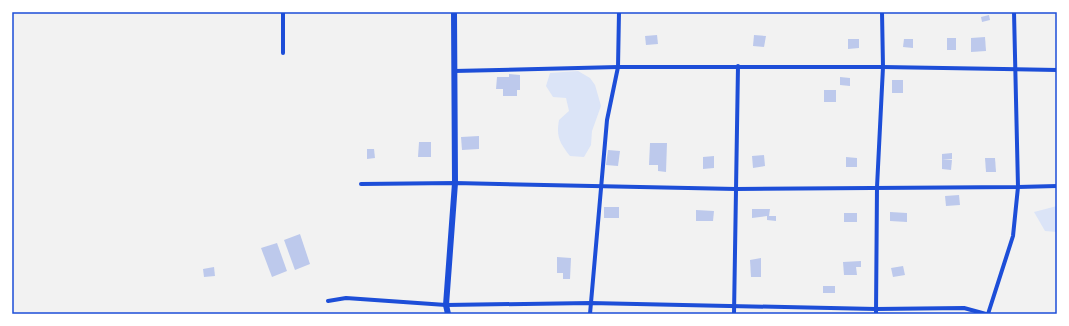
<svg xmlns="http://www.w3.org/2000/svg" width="1069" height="326" font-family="Karla,sans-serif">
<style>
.green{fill:#dbe4f7}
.building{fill:#bdc9ec}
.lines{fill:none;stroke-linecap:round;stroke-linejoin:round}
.minor{stroke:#1d4ed8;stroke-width:4}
.tertiary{stroke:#1d4ed8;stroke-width:6}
.neatline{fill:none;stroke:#1d4ed8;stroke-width:1.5}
</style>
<rect width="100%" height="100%" fill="#f2f2f2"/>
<g class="green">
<path d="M578,71L590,78L595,85L601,106L592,131L591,145L584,157L570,156C560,143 556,137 559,120L569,111L566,98L553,97L546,86L550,73Z"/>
<polygon points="1057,206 1057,232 1045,231 1034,212"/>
</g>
<g class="building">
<polygon points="989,15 990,20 982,22 981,17"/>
<polygon points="657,35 658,44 646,45 645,36"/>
<polygon points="754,35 766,36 764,47 753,46"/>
<polygon points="985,37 986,51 971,52 971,38"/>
<rect x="947" y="38" width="9" height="12"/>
<polygon points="848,39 859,39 859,48 848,49"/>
<polygon points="904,39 913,39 913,48 903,47"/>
<polygon points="509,74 520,75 520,90 517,90 517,96 503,96 503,89 496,89 497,77 509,77"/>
<polygon points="840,77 850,78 850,86 840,85"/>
<rect x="892" y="80" width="11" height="13"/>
<rect x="824" y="90" width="12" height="12"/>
<polygon points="479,136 479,149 462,150 461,137"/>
<polygon points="419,142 431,142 431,157 418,157"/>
<polygon points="650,143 667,143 666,172 658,171 658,165 649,165"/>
<polygon points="367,149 374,149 375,158 367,159"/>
<polygon points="608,150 620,151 618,166 606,165"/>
<polygon points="952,153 952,159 942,159 942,154"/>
<polygon points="764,155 765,166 753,168 752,156"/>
<polygon points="714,156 714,168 703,169 703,157"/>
<polygon points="846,157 857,158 857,167 846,167"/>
<polygon points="985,158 995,158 996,172 986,172"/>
<polygon points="942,159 952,160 951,170 942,169"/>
<polygon points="959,195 960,205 946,206 945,196"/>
<rect x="604" y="207" width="15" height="11"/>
<polygon points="752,209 770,209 769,216 776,216 776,221 767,220 767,216 752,218"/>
<polygon points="696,210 714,211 713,221 696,221"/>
<polygon points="890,212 907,213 907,222 890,221"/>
<rect x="844" y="213" width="13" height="9"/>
<polygon points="300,234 310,264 295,270 284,240"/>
<polygon points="277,243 287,271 272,277 261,248"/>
<polygon points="557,257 571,258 570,279 563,279 563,273 557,273"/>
<polygon points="761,258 761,277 751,277 750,260"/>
<polygon points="861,261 861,267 856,267 857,275 844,275 843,262"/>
<polygon points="903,266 905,275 893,277 891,268"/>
<polygon points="214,267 215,276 204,277 203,269"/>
<rect x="823" y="286" width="12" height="7"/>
</g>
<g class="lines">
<g class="minor">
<polyline points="283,12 283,53"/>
<polyline points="454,71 618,67 883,67 1057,70"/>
<polyline points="361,184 455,183 736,189 1018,187 1014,12"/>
<polyline points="328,301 346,298 446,305 590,303 876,309 964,308 986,314"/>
<polyline points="590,314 607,120 618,67 619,12"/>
<polyline points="734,314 738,66"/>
<polyline points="876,314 877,187 883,67 882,12"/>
<polyline points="988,314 1013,236 1018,187 1057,186"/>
</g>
<polyline class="tertiary" points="448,314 446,305 455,183 454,12"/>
</g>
<rect width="1069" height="326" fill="none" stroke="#ffffff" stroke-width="26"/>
<rect x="13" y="13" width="1043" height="300" class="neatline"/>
</svg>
